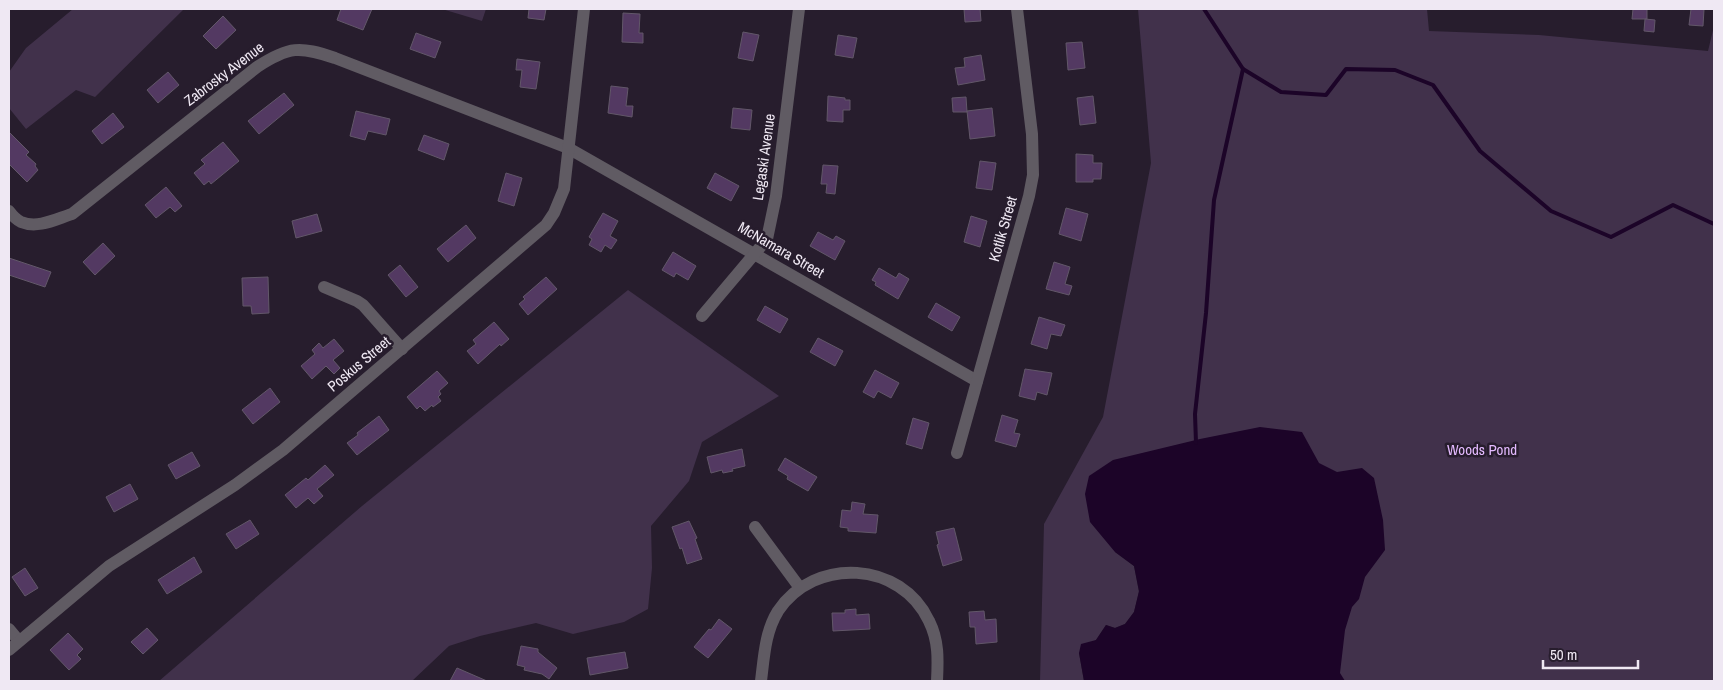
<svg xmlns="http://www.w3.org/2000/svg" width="1723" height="690" font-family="'Archivo Narrow',sans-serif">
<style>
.green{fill:#41314b}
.water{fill:#1c0428}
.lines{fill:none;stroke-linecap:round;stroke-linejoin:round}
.stream{stroke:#1c0428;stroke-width:4}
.building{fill:#533962;stroke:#625769}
.minor{stroke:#605b63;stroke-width:12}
.labels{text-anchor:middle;stroke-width:5;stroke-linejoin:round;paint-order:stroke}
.street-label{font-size:15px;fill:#efe8f3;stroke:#271d2d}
.park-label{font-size:15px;fill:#e4baff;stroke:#271d2d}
</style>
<rect width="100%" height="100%" fill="#271d2d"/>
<g class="green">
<polygon points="73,9 184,9 95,97 76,90 26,129 9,108 9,72 26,48"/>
<polygon points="442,9 486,9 482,21"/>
<polygon points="1138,9 1427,9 1429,31 1539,35 1708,51 1714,26 1714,681 1194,681 1132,456 1115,552 1134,566 1139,592 1134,612 1125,624 1115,628 1106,625 1096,640 1079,653 1084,681 1040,681 1044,524 1103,417 1151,163"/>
<polygon points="628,290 779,396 702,442 689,481 651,526 652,568 648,609 624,622 573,634 536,623 480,636 449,646 412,681 159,681 362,506"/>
</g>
<polygon class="water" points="1260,427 1302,432 1319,463 1337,472 1362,468 1374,478 1383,520 1385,550 1365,577 1359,599 1352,607 1345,630 1340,673 1345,681 1084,681 1079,653 1081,644 1096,640 1106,625 1115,628 1125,624 1134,612 1139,591 1134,566 1115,552 1090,522 1085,494 1089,476 1113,460 1200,439"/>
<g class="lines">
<g class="stream">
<polyline points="1243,69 1281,92 1326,95 1346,69 1395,70 1433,85 1480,151 1551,211 1611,237 1673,205 1714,224"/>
<polyline points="1196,443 1195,414 1206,313 1214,200 1243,69 1204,9"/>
</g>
</g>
<g class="building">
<polygon points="341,9 372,9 363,30 337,20"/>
<polygon points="529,9 546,9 544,20 528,18"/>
<polygon points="964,9 980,9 981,21 965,22"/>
<polygon points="1633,9 1647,9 1647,19 1632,19"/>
<polygon points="1691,9 1704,9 1703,26 1689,25"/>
<polygon points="623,13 640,14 639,33 643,33 643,43 622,42"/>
<polygon points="223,16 236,30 216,49 203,36"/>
<polygon points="1645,19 1655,20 1654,32 1644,31"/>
<polygon points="743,32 759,35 753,61 738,58"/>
<polygon points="416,33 441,42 435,58 410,49"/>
<polygon points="838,35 857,38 853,58 835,55"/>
<polygon points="1082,42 1085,68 1068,70 1066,43"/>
<polygon points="981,55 985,80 958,85 955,68 965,67 964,58"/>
<polygon points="517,59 540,62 536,89 520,87 522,70 516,70"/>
<polygon points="168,72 179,85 158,103 147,90"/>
<polygon points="611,86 628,88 626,106 633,106 632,117 608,113"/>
<polygon points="284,93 294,105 259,134 248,121"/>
<polygon points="828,96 845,98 845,100 850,100 850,110 843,110 843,122 827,121"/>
<polygon points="1093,96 1096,123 1080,125 1077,98"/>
<polygon points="966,97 967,112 953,112 952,98"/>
<polygon points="733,108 752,110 750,130 731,128"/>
<polygon points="992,108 995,136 970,139 967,111"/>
<polygon points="356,111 390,119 386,135 368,131 365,140 350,136"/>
<polygon points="113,113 124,127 102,144 92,131"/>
<polygon points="9,132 29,152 26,155 36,164 35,166 38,170 27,182 9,164"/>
<polygon points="424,135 449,144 444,160 418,150"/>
<polygon points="223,142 239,161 211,184 209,181 204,185 194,173 205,164 201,160"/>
<polygon points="1076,154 1093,155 1093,163 1102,163 1101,179 1093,179 1093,182 1076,182"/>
<polygon points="980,161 996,163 992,190 976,188"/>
<polygon points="823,165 838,166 835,194 826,193 827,184 821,184"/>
<polygon points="506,173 522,178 514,206 498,201"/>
<polygon points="715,173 739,186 731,201 707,188"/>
<polygon points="166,187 182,206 175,212 170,207 156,218 145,205"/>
<polygon points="1066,208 1088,214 1081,241 1059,234"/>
<polygon points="603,213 618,221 610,236 617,240 611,249 605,245 601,252 589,245 592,239 589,237"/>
<polygon points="317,214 322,231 296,238 292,221"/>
<polygon points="971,216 987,221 980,247 964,242"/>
<polygon points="466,225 476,238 448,262 437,249"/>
<polygon points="818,232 833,240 836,236 845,241 835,260 810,246"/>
<polygon points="103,243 115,256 95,275 83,262"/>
<polygon points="673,252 696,266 688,280 676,273 674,277 662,270"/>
<polygon points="9,258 51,272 45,287 9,275"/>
<polygon points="1054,262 1070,267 1065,284 1072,286 1069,295 1046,289"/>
<polygon points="400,265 418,287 406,297 388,275"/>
<polygon points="879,268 896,278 899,273 909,279 898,299 875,285 876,282 872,280"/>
<polygon points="268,277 269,313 252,314 251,306 243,306 242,278"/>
<polygon points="546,277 557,289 528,315 519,304 525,299 523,297"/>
<polygon points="936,303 960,317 952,331 928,317"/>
<polygon points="765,306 788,319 780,333 757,320"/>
<polygon points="1039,317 1065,325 1061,336 1051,334 1047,349 1031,344"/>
<polygon points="494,322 509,339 501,346 500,344 478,364 467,351 476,344 473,340"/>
<polygon points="818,338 843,351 835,366 810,352"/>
<polygon points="334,339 344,351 333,360 340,368 334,374 326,366 312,379 301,366 315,354 312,350 319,343 323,348"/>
<polygon points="1025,369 1052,373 1047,395 1037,392 1035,400 1019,396"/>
<polygon points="875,370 899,383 891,398 878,391 874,398 863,392"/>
<polygon points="437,371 448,383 439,391 441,394 438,397 441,401 433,407 432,405 425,411 420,406 417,409 407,397"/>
<polygon points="270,388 280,402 253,424 242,410"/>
<polygon points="1002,415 1018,420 1014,433 1020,434 1016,447 995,441"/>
<polygon points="379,416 389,430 357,455 347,443 358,435 357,433"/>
<polygon points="913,418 929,423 922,449 906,444"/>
<polygon points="742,449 745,466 732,469 733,471 723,473 722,470 711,473 707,457"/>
<polygon points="192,452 200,466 176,479 168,465"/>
<polygon points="785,458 817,477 808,491 787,479 788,476 778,470"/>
<polygon points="325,465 334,475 317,489 323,496 314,504 308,498 296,508 285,495 306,478 308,480"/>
<polygon points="130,484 138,499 114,512 106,497"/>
<polygon points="852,502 865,504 863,514 878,515 876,533 848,531 848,528 840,527 842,510 851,511"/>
<polygon points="250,520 259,534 236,549 226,534"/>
<polygon points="689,521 697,538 695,539 702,559 687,564 682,548 680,549 672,527"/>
<polygon points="954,528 962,560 943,566 937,545 939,544 936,532"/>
<polygon points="194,557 202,572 167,594 158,580"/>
<polygon points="25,568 38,588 25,596 12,577"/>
<polygon points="856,609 856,615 869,614 870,629 833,631 832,613 845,613 845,610"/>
<polygon points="984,611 985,620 996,619 997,642 976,644 975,627 970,627 969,612"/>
<polygon points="719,619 732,629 708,658 694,647 709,629 711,630"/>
<polygon points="147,628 158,640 143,654 131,642"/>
<polygon points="68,633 83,649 77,655 81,659 69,670 50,650"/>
<polygon points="521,646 538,649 538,652 557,668 549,679 542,674 524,670 525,667 517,665"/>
<polygon points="625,652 628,668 590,675 587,658"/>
<polygon points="457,668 487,681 450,681"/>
</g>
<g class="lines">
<g class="minor">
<path d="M9,211C12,215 17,220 21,222C38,229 56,219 72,214L257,67C289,46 300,46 335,58L568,148L977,381"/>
<polyline points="324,287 357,301 363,305 402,349"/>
<polyline points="702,316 767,239 776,196 799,9"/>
<polyline points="957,453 1029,196 1033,175 1032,134 1017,9"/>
<polyline points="755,527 800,588"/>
<polyline points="9,629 19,641"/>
<polyline points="9,650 109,566 235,485 283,450 546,225 554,213 564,189 584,9"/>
<path d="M761,681C764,657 765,632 778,611C815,556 901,561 929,621C939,641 938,660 937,681"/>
</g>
</g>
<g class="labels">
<g class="street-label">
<text transform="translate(224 74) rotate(-37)" y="5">Zabrosky Avenue</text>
<text transform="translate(764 157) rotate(-82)" y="5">Legaski Avenue</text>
<text transform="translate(1003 229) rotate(-74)" y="5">Kotlik Street</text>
<text transform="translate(781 250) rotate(30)" y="5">McNamara Street</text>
<text transform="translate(359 364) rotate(-40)" y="5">Poskus Street</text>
</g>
<g class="park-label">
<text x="1482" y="455">Woods Pond</text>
</g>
</g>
<rect width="1723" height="690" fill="none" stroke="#efe8f3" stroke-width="20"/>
<path d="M1543 660v8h95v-8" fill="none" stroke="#efe8f3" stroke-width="2.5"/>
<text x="1550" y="660" font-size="15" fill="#efe8f3" stroke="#271d2d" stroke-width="4" paint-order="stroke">50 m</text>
</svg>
